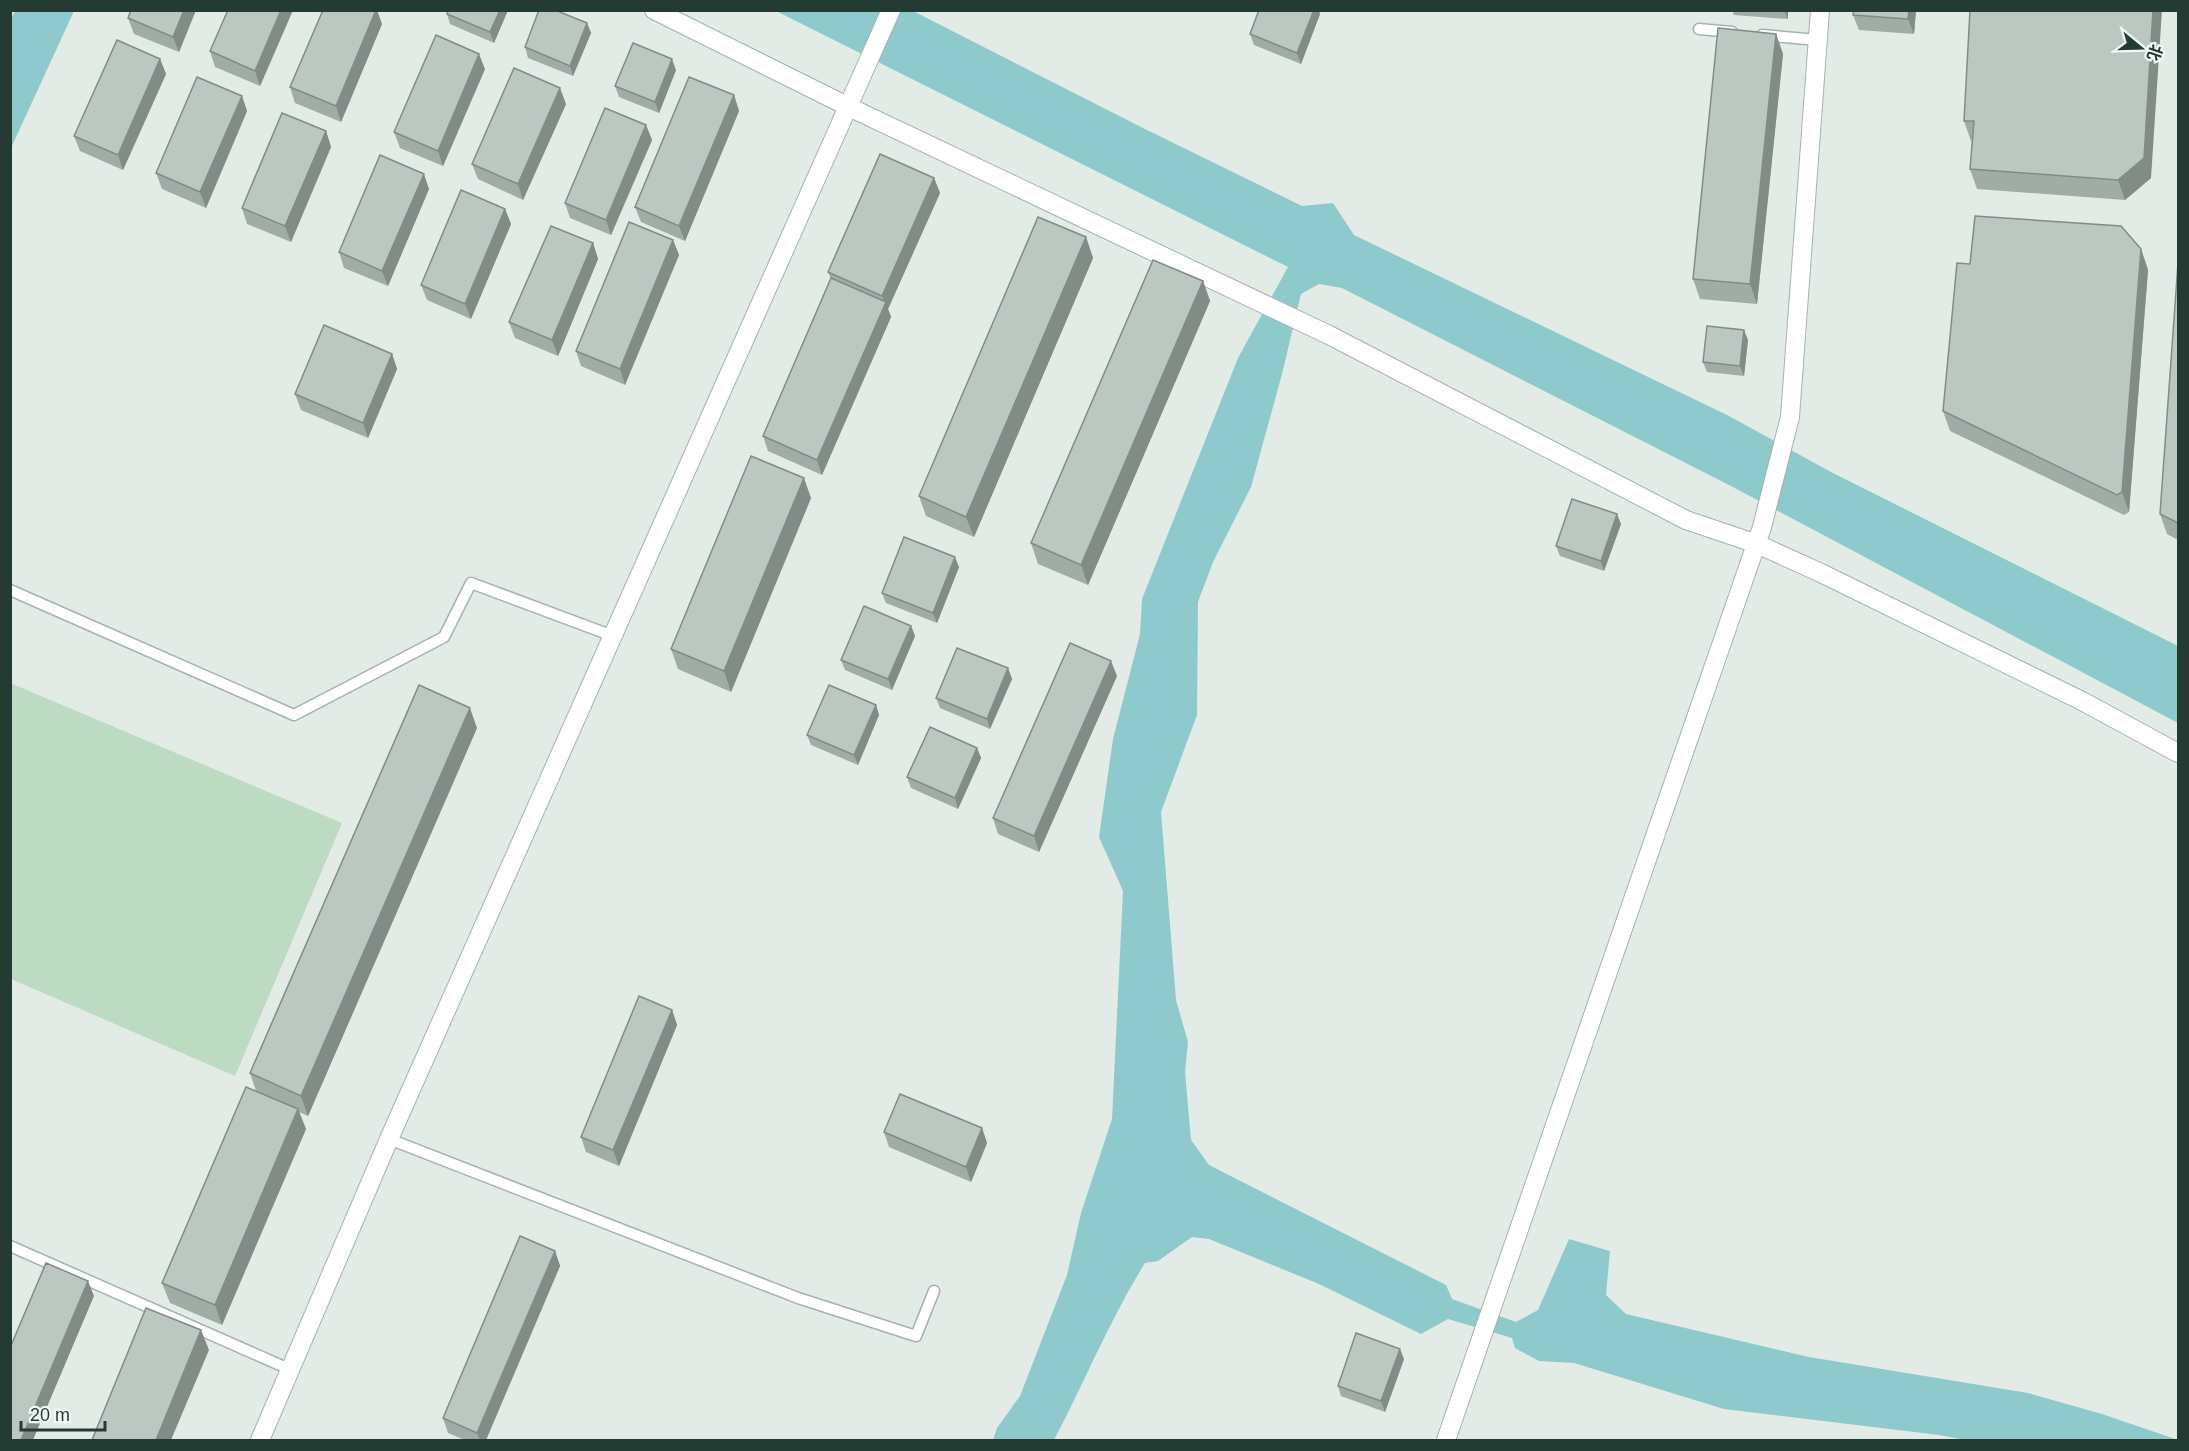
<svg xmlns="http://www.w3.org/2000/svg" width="2189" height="1451" font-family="Helvetica,'Noto Sans SC',sans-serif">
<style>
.green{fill:#bcdbc1}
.water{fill:#8ecacc}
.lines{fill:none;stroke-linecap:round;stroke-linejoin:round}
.service-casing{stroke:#a5b3ac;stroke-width:13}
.minor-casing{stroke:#a5b3ac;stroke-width:20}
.tertiary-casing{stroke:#a5b3ac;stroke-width:20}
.service{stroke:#fff;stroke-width:10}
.minor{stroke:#fff;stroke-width:18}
.tertiary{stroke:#fff;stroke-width:18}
.wall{fill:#a0aca6}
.shaded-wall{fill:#828c87}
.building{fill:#bac8c1;stroke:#828c87;stroke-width:1.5}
</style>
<rect width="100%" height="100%" fill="#e2ebe6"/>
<polygon class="green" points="10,683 342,823 235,1076 11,979"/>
<g class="water">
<polygon points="15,11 74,11 11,148 10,21"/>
<path d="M776,11H913L1143,128L1302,206L1333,203L1354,235L1729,416L1831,472L2178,646V723L1729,485L1342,288L1319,284L1301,294L1282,374L1251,487L1213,562L1198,602L1197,715L1161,812L1176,1000L1188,1042L1185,1072L1191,1140L1209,1165L1446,1285L1452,1299L1516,1322L1538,1310L1569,1239L1610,1251L1606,1295L1626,1314L1809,1357L2028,1393L2102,1414L2178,1440H1966L1939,1435L1724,1409L1574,1363L1539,1361L1515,1348L1512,1338L1448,1319L1421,1334L1319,1284L1209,1239L1192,1237L1158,1261L1145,1263C1110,1319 1085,1381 1054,1440H993L997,1428L1020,1396L1067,1275L1081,1213L1112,1119L1123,891L1099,837L1113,739L1140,634L1142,599L1238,358L1288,267Z"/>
</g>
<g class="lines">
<g class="service-casing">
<g id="service">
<polyline points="1699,29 1732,32"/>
<polyline points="1762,35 1818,40"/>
<polyline points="10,590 294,715 444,637 471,583 613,636"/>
<polyline points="389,1139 798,1298 916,1336 934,1291"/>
<polyline points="10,1246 289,1369"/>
</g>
</g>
<g class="minor-casing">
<polyline id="minor" points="654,10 849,107 1329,335 1686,520 1757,544 1821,573 2082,701 2178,753"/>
</g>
<g class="tertiary-casing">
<g id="tertiary">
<polyline points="260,1440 389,1139 891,10"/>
<polyline points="1446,1440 1762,527 1790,417 1820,10"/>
</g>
</g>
<use href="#service" class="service"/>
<use href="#minor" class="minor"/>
<use href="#tertiary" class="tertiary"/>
</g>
<g class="wall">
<polygon points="196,10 179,52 134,34 128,18"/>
<polygon points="293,10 260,86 215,67 210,51"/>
<polygon points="448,10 508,10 494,43 450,24 447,14"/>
<polygon points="1732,10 1788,10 1788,19 1734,15"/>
<polygon points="1916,10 1914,34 1859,30 1853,15"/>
<polygon points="1970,10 2151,178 2125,200 1977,189 1970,169 1972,141 1971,141 1964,121"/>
<polygon points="1320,14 1301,64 1254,45 1250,34"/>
<polygon points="587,23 591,33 573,76 528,58 525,47"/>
<polygon points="382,24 341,122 295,103 290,87"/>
<polygon points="1776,34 1783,54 1757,304 1700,299 1693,279"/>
<polygon points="160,59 166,74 123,170 80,151 74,136"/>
<polygon points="485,69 443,166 400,148 394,132"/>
<polygon points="676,70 659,113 619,97 615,86"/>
<polygon points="734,95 739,111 685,241 641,222 635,207"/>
<polygon points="242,96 247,111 206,208 162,189 156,173"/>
<polygon points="566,104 523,200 478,179 472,164"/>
<polygon points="646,125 652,140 611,235 570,218 565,203"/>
<polygon points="326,131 331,147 291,242 247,224 242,208"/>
<polygon points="934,178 940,193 888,309 891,317 822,475 768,451 763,436 831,279 828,272"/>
<polygon points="429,189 388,286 344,268 339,252"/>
<polygon points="505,209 511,224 471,319 427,300 421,285"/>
<polygon points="1086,237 1093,258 974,537 926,516 919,496"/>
<polygon points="673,240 679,255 625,385 581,366 576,351"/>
<polygon points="593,243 598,259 558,356 515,338 509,322"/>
<polygon points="2141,249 2148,270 2129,512 2124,515 1950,431 1943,411 1970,264"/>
<polygon points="2178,263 2178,540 2167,534 2160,514"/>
<polygon points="1203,281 1210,301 1088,585 1038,564 1031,543"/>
<polygon points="1748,340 1744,376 1707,372 1703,362"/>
<polygon points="392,354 397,369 368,438 301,410 295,394"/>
<polygon points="811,498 731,692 678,669 671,649"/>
<polygon points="1621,524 1604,571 1560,556 1556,546"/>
<polygon points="959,567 937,623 886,603 882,593"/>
<polygon points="911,626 915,636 892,690 845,670 841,660"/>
<polygon points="1008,668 1012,679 990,729 940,708 936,698"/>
<polygon points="1117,676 1039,852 998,834 993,818"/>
<polygon points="876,705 879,715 858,765 811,745 807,735"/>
<polygon points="477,728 308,1116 299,1112 306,1129 222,1325 170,1303 162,1283 256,1091 250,1073"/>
<polygon points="977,748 981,758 958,809 911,788 907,777"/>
<polygon points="672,1010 677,1025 619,1166 586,1152 581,1137"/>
<polygon points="982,1128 987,1143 971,1182 889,1147 884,1132"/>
<polygon points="555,1251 560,1266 486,1440 465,1440 448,1433 443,1418"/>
<polygon points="1404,1359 1385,1412 1341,1396 1338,1386"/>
</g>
<g class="shaded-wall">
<polygon points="184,10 196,10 179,52 173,37"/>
<polygon points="281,10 293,10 260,86 255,71"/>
<polygon points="376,10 377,10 382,24 341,122 336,106"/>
<polygon points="500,10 508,10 494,43 490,32"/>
<polygon points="1314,10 1319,10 1320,14 1301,64 1297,53"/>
<polygon points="1784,10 1788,10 1788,19"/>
<polygon points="1909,10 1916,10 1914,34 1908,19"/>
<polygon points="2153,10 2162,10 2151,178 2125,200 2118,180"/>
<polygon points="587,23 591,33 573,76 570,66"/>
<polygon points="1776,34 1783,54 1757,304 1750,284"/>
<polygon points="479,54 485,69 443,166 438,151"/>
<polygon points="160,59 166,74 123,170 118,155"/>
<polygon points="672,59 676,70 659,113 655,102"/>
<polygon points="560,88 566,104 523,200 518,184"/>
<polygon points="734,95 739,111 685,241 679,226"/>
<polygon points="242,96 247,111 206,208 200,192"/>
<polygon points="646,125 652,140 611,235 606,220"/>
<polygon points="326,131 331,147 291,242 285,226"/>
<polygon points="424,174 429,189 388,286 382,271"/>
<polygon points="934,178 940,193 888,309 891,317 822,475 817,460 885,303 882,296"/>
<polygon points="505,209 511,224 471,319 465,304"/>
<polygon points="1086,237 1093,258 974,537 966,517"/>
<polygon points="673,240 679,255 625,385 620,369"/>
<polygon points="593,243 598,259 558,356 552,340"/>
<polygon points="2141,249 2148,270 2129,512 2122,492"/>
<polygon points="1203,281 1210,301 1088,585 1081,565"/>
<polygon points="1744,330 1748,340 1744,376 1740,366"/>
<polygon points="392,354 397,369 368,438 363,423"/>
<polygon points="804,478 811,498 731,692 724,671"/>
<polygon points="1617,514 1621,524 1604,571 1601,561"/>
<polygon points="955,557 959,567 937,623 933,613"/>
<polygon points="911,626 915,636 892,690 888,679"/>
<polygon points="1111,661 1117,676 1039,852 1034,836"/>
<polygon points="1008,668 1012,679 990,729 987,719"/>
<polygon points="876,705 879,715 858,765 854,755"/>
<polygon points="470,708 477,728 308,1116 301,1096"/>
<polygon points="977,748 981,758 958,809 955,798"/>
<polygon points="672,1010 677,1025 619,1166 613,1150"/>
<polygon points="298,1109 306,1129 222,1325 215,1305"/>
<polygon points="982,1128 987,1143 971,1182 966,1167"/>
<polygon points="555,1251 560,1266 486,1440 480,1440 477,1433"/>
<polygon points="88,1281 94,1296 33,1440 21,1440"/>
<polygon points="201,1330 209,1350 171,1440 156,1440"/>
<polygon points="1400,1349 1404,1359 1385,1412 1381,1401"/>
</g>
<g class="building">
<polygon points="131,10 184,10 173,37 128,18"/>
<polygon points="228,10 281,10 255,71 210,51"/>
<polygon points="323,10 376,10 336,106 290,87"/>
<polygon points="448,10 500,10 490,32 447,14"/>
<polygon points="539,10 555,10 587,23 570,66 525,47"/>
<polygon points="1259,10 1314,10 1297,53 1250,34"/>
<polygon points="1854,10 1909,10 1908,19 1853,15"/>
<polygon points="1970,10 2153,10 2144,158 2118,180 1970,169 1974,121 1964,121"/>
<polygon points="1718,28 1776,34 1750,284 1693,279"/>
<polygon points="436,35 479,54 438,151 394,132"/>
<polygon points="117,40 160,59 118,155 74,136"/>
<polygon points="633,43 672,59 655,102 615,86"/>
<polygon points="514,68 560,88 518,184 472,164"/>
<polygon points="197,77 242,96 200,192 156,173"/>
<polygon points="689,77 734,95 679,226 635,207"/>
<polygon points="605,108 646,125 606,220 565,203"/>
<polygon points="282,113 326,131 285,226 242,208"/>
<polygon points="880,154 934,178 882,296 828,272"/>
<polygon points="380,155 424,174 382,271 339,252"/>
<polygon points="461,190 505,209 465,304 421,285"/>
<polygon points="1975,216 2121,226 2141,249 2122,492 2117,495 1943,411 1957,263 1970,264"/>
<polygon points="1038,217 1086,237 966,517 919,496"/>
<polygon points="629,222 673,240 620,369 576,351"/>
<polygon points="551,226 593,243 552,340 509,322"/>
<polygon points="1153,260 1203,281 1081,565 1031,543"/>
<polygon points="2178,263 2178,523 2160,514"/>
<polygon points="831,278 886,302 817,460 763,436"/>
<polygon points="324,325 392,354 363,423 295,394"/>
<polygon points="1707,326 1744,330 1740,366 1703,362"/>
<polygon points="751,456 804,478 724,671 671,649"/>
<polygon points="1572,499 1617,514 1601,561 1556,546"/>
<polygon points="904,537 955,557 933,613 882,593"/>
<polygon points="864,606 911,626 888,679 841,660"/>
<polygon points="1070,643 1111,661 1034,836 993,818"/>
<polygon points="957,648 1008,668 987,719 936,698"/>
<polygon points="419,685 470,708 301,1096 250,1073"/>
<polygon points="829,685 876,705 854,755 807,735"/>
<polygon points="930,727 977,748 955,798 907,777"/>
<polygon points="639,996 672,1010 613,1150 581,1137"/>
<polygon points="246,1087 298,1109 215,1305 162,1283"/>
<polygon points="900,1094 982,1128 966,1167 884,1132"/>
<polygon points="520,1236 555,1251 477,1433 443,1418"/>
<polygon points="46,1263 88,1281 21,1440 10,1440 10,1348"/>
<polygon points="146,1308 201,1330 156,1440 92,1440"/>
<polygon points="1356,1333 1400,1349 1381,1401 1338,1386"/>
</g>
<rect width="2189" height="1451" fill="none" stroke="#233b32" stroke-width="24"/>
<g transform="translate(2141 48) rotate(109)" stroke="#f2f8f4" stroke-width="4.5" paint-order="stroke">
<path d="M0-4.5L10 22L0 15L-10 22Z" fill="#233b32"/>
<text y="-9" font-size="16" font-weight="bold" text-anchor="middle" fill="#233b32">北</text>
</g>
<path d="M21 1421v9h84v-9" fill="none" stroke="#233b32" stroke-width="3"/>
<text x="30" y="1421" font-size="18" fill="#233b32" stroke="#f2f8f4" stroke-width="4.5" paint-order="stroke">20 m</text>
</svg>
